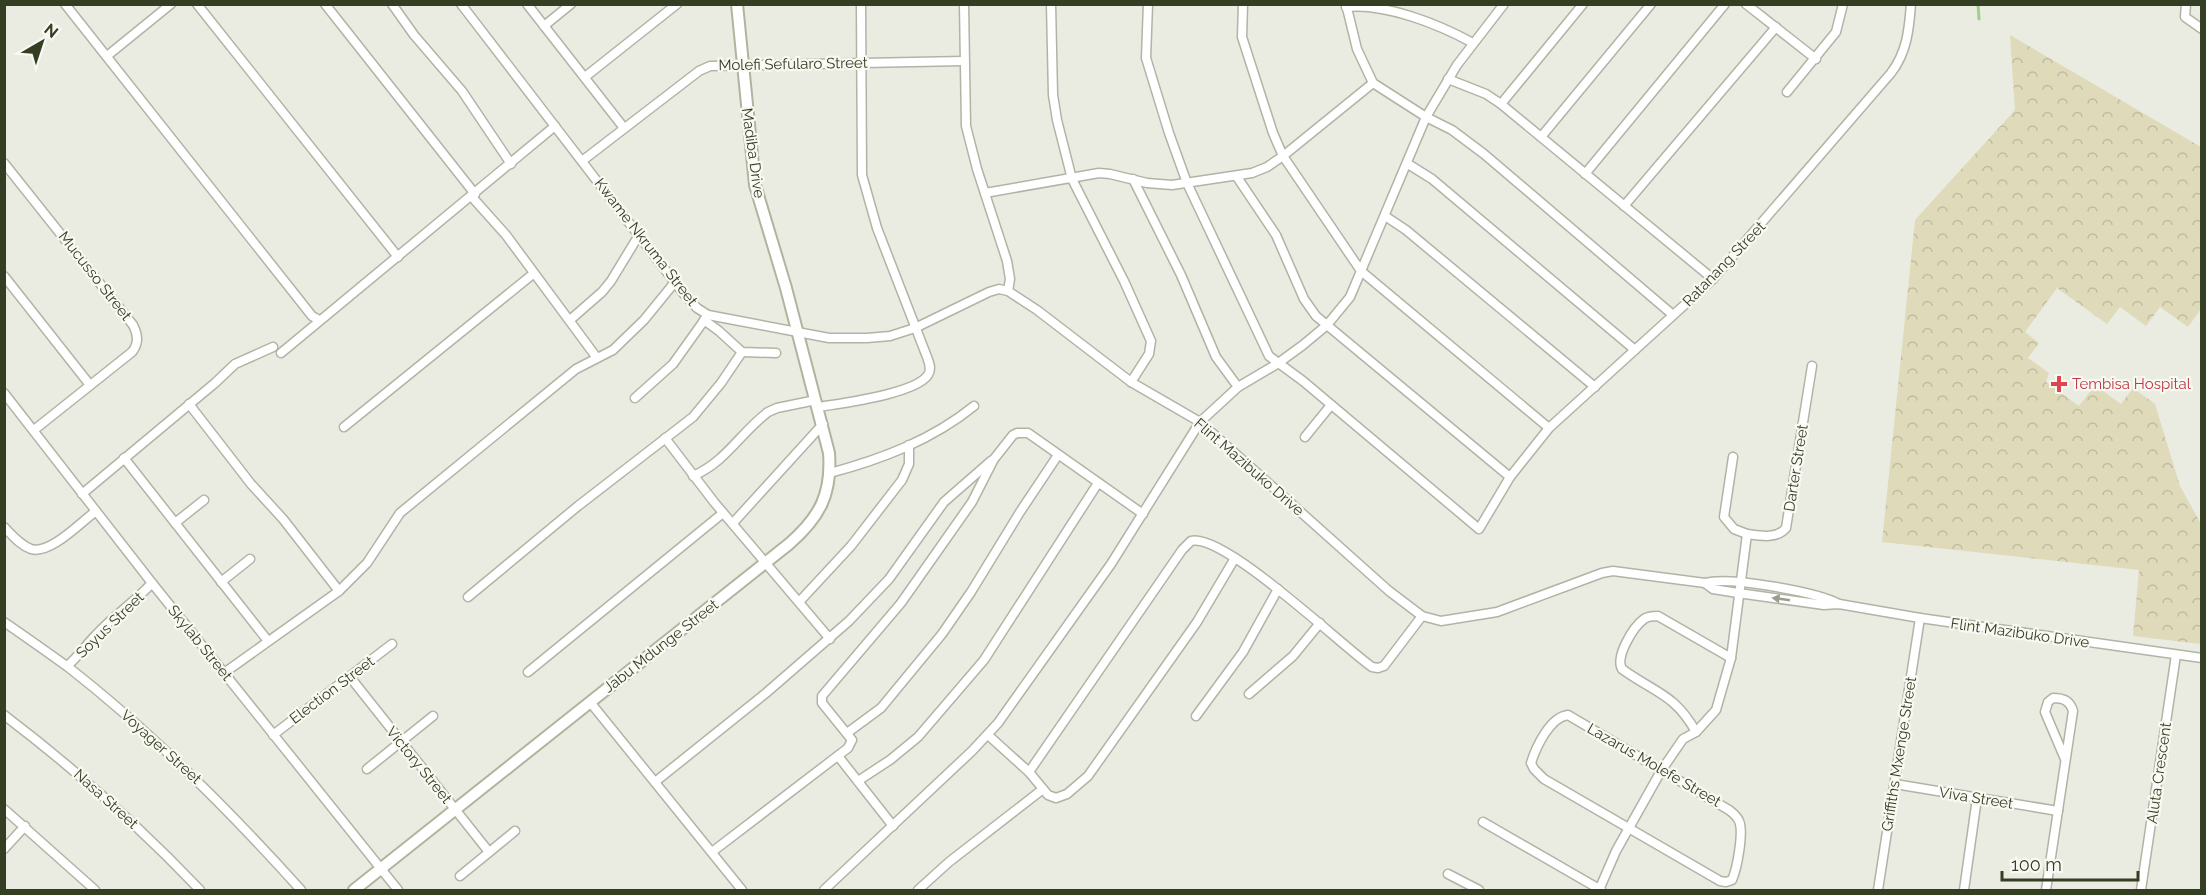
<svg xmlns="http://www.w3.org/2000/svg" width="2206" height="895" font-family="Raleway,sans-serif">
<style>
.park{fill:url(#park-crowns)}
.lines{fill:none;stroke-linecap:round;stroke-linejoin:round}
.stream{stroke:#99d289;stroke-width:3}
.street-casing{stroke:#b0b4a5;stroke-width:11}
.secondary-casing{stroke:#afb59d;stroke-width:14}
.street{stroke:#fff;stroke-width:8}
.secondary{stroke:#fff;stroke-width:10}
.oneway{fill:#9a9e90}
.health-dot{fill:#e0444e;stroke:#f8f9f2;stroke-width:2}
.labels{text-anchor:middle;stroke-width:4.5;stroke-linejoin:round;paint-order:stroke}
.street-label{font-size:15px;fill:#343e22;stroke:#f8f9f2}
.health-label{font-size:15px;fill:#be3a42;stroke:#f8f9f2;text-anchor:start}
</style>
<defs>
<pattern id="park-crowns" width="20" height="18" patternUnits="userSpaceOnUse" patternTransform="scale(1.5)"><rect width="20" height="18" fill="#dedaba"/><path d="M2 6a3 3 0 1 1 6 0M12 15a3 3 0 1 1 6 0" fill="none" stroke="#bfbca0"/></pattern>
</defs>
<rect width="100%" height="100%" fill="#eaece2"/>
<polygon class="park" points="2010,35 2201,147 2201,309 2188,327 2160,307 2146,326 2120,307 2107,324 2057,288 2025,332 2039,343 2028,358 2049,373 2046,382 2079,406 2095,385 2121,404 2133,388 2155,404 2180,486 2201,524 2201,644 2133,636 2139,570 1882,542 1915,220 2015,110"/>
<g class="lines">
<polyline class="stream" points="1978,4 1979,19"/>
<g class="street-casing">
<g id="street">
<polyline points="65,4 312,316 319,320"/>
<polyline points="197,4 398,257"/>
<polyline points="325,4 475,194"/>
<polyline points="392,4 414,35 462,91 511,164"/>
<polyline points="461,4 683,293 697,308 708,315 829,338 867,338 890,336 915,328 989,292 999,289 1008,291"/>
<polyline points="527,4 624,128"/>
<path d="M964,4L966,126L977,169L1007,261L1010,279L1008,291L1037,310L1131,382L1200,422L1389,591L1422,616L1441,621L1497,612L1602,573L1613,571L1705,583C1728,576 1817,592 1839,604"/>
<polyline points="1051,4 1053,95 1057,120 1072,179 1124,281 1151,341 1149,354 1131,382"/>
<path d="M1148,4L1146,58L1169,133L1187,183L1269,356L1303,381L1479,529L1510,477L1549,428L1713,279L1891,73C1907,52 1909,30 1911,4"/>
<polyline points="1243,4 1242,37 1273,133 1283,156 1361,271 1549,428"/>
<polyline points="1346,4 1357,49 1373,83 1426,117 1452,130 1484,154 1673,315"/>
<polyline points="1746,4 1816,59"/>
<polyline points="2186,4 2185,17 2202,29"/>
<path d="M1346,7C1386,3 1438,24 1473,43"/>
<polyline points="544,26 571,4"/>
<polyline points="107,56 171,4"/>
<polyline points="585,77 677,4"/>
<polyline points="1448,79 1486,94 1501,104 1713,279"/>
<polyline points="1787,92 1836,32 1843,4"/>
<polyline points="1501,104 1583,4"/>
<polyline points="1541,137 1651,4"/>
<polyline points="582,161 699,71 710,66 964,61"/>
<path d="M4,163L133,325C138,335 139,343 132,352L34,430"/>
<polyline points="1408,164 1432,179 1635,350"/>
<polyline points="1585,174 1725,4"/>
<polyline points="1237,177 1276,235 1304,299 1316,316 1510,477"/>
<polyline points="1133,179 1181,275 1216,357 1238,387"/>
<polyline points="985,193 1099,173 1110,174 1147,183 1172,185 1252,173 1267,167 1283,156 1373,83"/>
<polyline points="472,197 506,235 597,358"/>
<polyline points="1624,206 1776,27"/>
<polyline points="1385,216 1406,230 1595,387"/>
<polyline points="4,276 90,385"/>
<polyline points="570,320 602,292 611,281 639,235"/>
<polyline points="704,320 719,331 742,352 776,353"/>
<polyline points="281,353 555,126"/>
<polyline points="4,393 152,583 398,890"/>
<polyline points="635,398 673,364 708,315"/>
<polyline points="189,404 251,484 283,519 339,591"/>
<path d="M819,407C842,403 915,394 928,375C932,369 929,362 927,357L877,228L862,175L861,4"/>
<polyline points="344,427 533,274"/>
<polyline points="1305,437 1331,405"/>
<polyline points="665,438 714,502 830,639"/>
<polyline points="1733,457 1724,517 1734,529 1747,534"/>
<polyline points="124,458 268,641"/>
<path d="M830,473C882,459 932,440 974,406"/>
<path d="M693,476C727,461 740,433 768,412L777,408L816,400"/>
<polyline points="82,494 215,383 235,364 273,347"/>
<polyline points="175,523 204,500"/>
<polyline points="733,523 823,424"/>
<path d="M4,527C12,535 20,545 31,549C50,555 81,522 96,511"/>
<polyline points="221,582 250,559"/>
<polyline points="1705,583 1713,589 1738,593 1824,605 1839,604 1920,618 2202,658"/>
<polyline points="468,597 578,506 693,417 721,383 742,352"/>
<polyline points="799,602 851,546 902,480 909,464 909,445"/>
<path d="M4,622C26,637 47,652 68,667C153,733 229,810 301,890"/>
<path d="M67,666C78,657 85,646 96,635C113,616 135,602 152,583"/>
<polyline points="528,672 723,513"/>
<polyline points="224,673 339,591 367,563 400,513 576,369 613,350 644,320 675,282"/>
<polyline points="350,677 489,852"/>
<polyline points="1249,694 1293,656 1320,623"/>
<polyline points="590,702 742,890"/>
<path d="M4,715C75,769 139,826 200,890"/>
<path d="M1568,715L1729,810C1733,813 1737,816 1739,821C1744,832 1737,869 1732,880L1726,882L1720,881L1544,779L1534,769L1531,763C1536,747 1550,717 1568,715Z"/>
<polyline points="1196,716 1243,652 1278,589"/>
<path d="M1696,732C1675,694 1655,693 1622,669C1615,657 1633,627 1644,619C1648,616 1653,616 1658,616L1731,658"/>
<polyline points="847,733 881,708 942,634 971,592 1020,512 1058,455"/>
<polyline points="273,735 392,644"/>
<polyline points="988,735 1029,772 1048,795 1056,798 1067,794 1088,776 1197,622 1235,558"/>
<polyline points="838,756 893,826"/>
<polyline points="367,769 433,716"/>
<path d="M1029,772L1182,550L1191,541C1223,532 1341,645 1372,667L1378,668L1384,666L1422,616"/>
<polyline points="858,781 890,760 918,737 984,660 1098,483"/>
<polyline points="655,782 766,693 849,621 889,579 944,502 991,461"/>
<polyline points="1895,784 2058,811"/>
<polyline points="4,809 95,890"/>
<polyline points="1483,822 1601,890"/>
<polyline points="4,849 25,826"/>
<polyline points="712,852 848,748 852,740 822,703 822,696 901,603 972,502 994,459 1013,435 1017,433 1028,433 1143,514"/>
<polyline points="1448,874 1479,890"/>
<polyline points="460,876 515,831"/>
<polyline points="824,890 972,751 998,723 1111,564 1200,422 1238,387 1277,364 1303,345 1327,325 1350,297 1426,117 1457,65 1504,4"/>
<polyline points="918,890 949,862 1043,789"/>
<path d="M1599,890L1616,851L1661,771L1683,739L1696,732L1716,710L1731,658L1747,534C1761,536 1777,539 1786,528L1812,366"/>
<polyline points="1878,890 1920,618"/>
<polyline points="1964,890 1977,798"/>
<path d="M2046,890L2073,711C2070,701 2064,698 2053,698L2048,702L2045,712L2065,759"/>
<polyline points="2141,890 2176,655"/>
</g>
</g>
<g class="secondary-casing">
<path id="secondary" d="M354,890L789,544C820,517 832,494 829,453L786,288L755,185L737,4"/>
</g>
<use href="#street" class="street"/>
<use href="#secondary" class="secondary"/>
</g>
<defs><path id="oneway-solid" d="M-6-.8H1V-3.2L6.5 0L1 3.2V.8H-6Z" transform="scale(1.5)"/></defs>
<use class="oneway" href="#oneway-solid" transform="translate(1781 599) rotate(-172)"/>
<path class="health-dot" d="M2056 375h6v6h6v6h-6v6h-6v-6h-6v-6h6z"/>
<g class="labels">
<g class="street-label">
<text transform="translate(793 64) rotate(-1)" y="5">Molefi Sefularo Street</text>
<text transform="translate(753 153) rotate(82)" y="5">Madiba Drive</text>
<text transform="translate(646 242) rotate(52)" y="5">Kwame Nkruma Street</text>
<text transform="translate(1724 264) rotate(-46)" y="5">Ratanang Street</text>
<text transform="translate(95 276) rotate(52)" y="5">Mucusso Street</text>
<text transform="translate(1249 467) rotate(41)" y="5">Flint Mazibuko Drive</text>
<text transform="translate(1796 468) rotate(-81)" y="5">Darter Street</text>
<text transform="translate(110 625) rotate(-44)" y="5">Soyus Street</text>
<text transform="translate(2020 633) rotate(8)" y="5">Flint Mazibuko Drive</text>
<text transform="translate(200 643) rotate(51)" y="5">Skylab Street</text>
<text transform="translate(661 646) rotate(-38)" y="5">Jabu Mdunge Street</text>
<text transform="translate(332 690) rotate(-37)" y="5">Election Street</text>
<text transform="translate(161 747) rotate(42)" y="5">Voyager Street</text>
<text transform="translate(1899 754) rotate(-81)" y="5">Griffiths Mxenge Street</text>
<text transform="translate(419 765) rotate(51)" y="5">Victory Street</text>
<text transform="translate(1654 765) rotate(30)" y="5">Lazarus Molefe Street</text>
<text transform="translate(2159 773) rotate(-82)" y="5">Aluta Crescent</text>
<text transform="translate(1976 798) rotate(9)" y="5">Viva Street</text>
<text transform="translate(106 799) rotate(42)" y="5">Nasa Street</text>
</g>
<g class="health-label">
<text x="2072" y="389">Tembisa Hospital</text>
</g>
</g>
<rect width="2206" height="895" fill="none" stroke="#343e22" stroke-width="12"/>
<g transform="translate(42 42) rotate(39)" stroke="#f8f9f2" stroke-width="4.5" paint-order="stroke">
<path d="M0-4.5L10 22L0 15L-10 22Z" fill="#343e22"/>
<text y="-9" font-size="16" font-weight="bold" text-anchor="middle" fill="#343e22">N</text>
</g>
<path d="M2002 871v9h136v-9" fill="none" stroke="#343e22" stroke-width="3"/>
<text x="2011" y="871" font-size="18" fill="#343e22" stroke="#f8f9f2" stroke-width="4.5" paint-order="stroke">100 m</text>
</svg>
